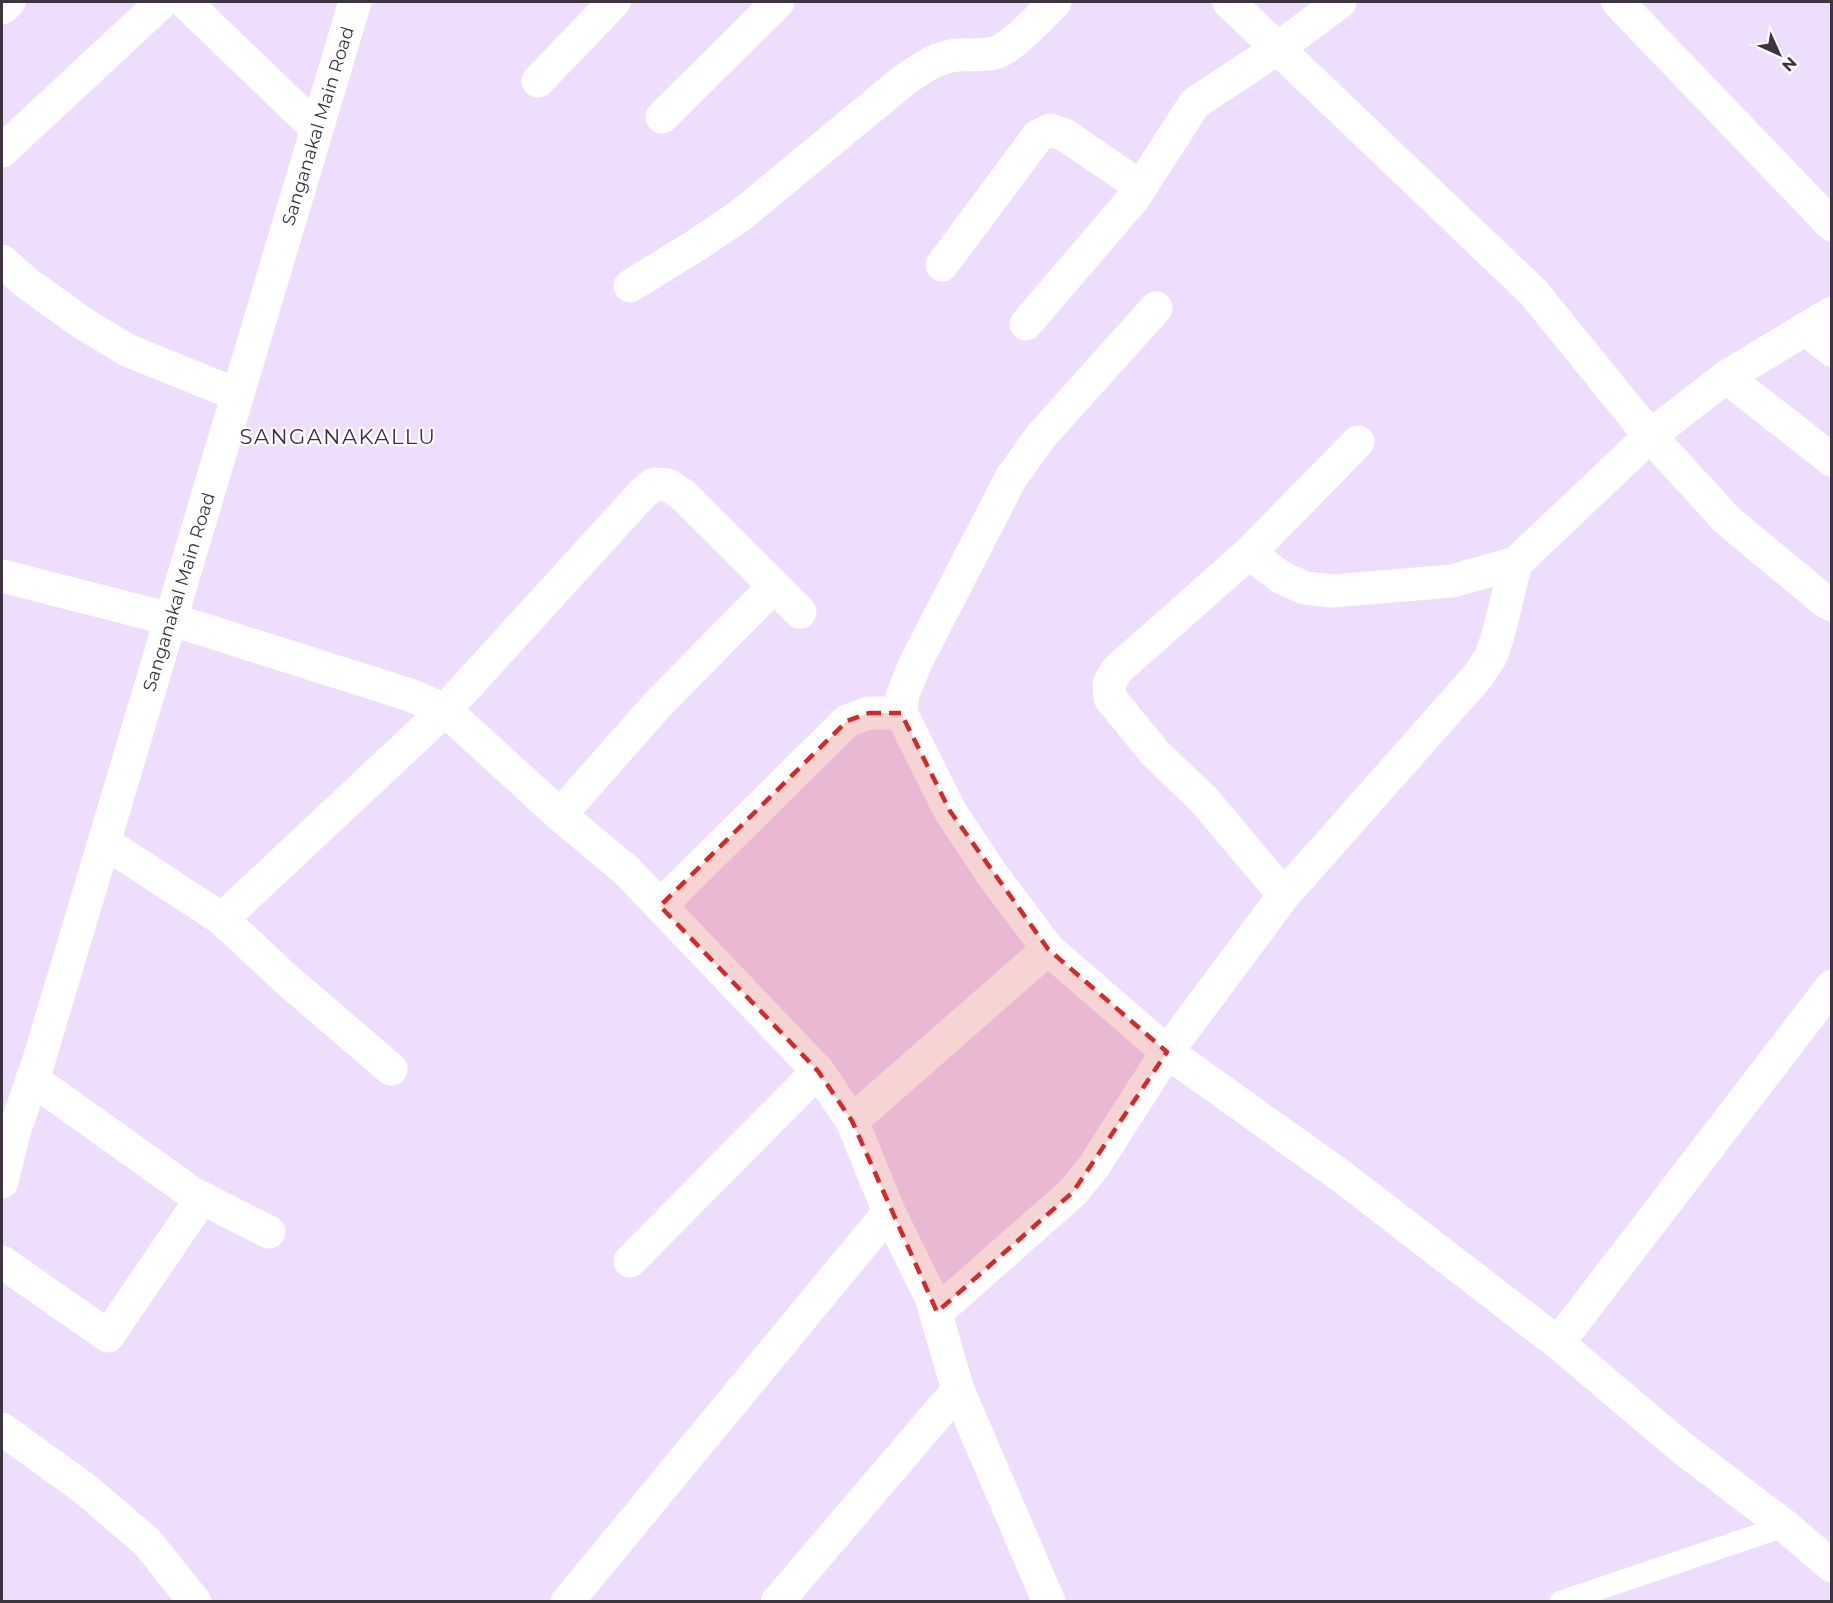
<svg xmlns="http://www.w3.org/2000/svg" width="1833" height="1603" font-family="Montserrat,sans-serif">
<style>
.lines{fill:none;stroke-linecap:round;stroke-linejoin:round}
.service{stroke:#fff;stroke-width:22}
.minor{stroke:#fff;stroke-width:33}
.tertiary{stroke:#fff;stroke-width:33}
.marked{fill:#d62828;fill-opacity:0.2;stroke:#d62828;stroke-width:4.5;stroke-dasharray:12 8;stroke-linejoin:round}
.labels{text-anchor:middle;stroke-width:4.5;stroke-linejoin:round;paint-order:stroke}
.street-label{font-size:18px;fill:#3c3541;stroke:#fff}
.quarter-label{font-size:21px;letter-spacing:1.5px;fill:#3d2e47;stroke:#fff}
</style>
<rect width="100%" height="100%" fill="#efddfd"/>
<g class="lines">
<polyline class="service" points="1560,1602 1785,1526"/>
<g class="minor">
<polyline points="185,2 317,129"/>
<polyline points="1229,2 1533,292 1650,436 1726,377 1832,313"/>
<polyline points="1618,2 1832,225"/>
<polyline points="2,8 9,2"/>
<polyline points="538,81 614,2"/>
<polyline points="662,117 778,2"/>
<polyline points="2,151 162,2"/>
<polyline points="2,261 28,284 84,324 127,350 238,395"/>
<polyline points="942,265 1038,136 1050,130 1065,135 1141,187"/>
<path d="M630,286L695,246L741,215L903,81C919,70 936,57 957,55C969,54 983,56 995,53C1013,47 1041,16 1055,2"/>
<polyline points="1026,324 1133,199 1195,103 1277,49 1340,2"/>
<polyline points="1805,329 1832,350"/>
<polyline points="1726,377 1832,460"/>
<polyline points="1249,553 1282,578 1305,588 1332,591 1452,581 1516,563"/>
<polyline points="2,576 170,619 410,695 445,710 560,815 627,871 818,1071 852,1121 889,1212 931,1297 958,1390 1049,1602"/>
<polyline points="560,815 657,705 774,586"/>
<polyline points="104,842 222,919"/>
<polyline points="1284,895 1204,800 1155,753 1110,698 1109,684 1117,670 1249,553 1358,442"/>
<polyline points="660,906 847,721 869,713 901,713"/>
<polyline points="1048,949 991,873 950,811 901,713 903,694 915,664 1011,478 1041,436 1156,308"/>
<polyline points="391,1069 286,979 222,919 445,710 642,494 654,484 668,485 683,495 800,612"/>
<polyline points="32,1079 192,1193 269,1232"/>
<polyline points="852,1121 1048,949 1167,1052 1341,1176 1558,1343 1682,1448 1785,1526 1832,1566"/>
<polyline points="630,1261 818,1071"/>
<polyline points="2,1262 108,1336 202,1198"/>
<polyline points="937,1312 1073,1192 1094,1166 1167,1052 1284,895 1478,676 1491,656 1499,632 1516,563 1650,436 1728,521 1826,602 1832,605"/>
<polyline points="1558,1343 1832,986"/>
<polyline points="2,1429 85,1489 147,1542 195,1602"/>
<polyline points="567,1602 889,1212"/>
<polyline points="777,1602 958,1390"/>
</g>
<polyline class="tertiary" points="2,1182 14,1132 39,1060 355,2"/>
</g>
<path class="marked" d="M869,713H901L950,811L1048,949L1167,1052L1073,1192L937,1312L852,1121L818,1071L660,906L847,721Z"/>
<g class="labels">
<g class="street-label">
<text transform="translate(318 126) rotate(-73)" y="6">Sanganakal Main Road</text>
<text transform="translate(179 592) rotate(-73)" y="6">Sanganakal Main Road</text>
</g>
<g class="quarter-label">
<text x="338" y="444">SANGANAKALLU</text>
</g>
</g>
<rect width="1833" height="1603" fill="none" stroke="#3c3541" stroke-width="6"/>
<g transform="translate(1779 54) rotate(135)" stroke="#ffffff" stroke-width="4.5" paint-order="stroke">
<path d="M0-4.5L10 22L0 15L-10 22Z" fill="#3c3541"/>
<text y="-9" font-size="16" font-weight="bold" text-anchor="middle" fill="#3c3541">N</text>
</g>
</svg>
